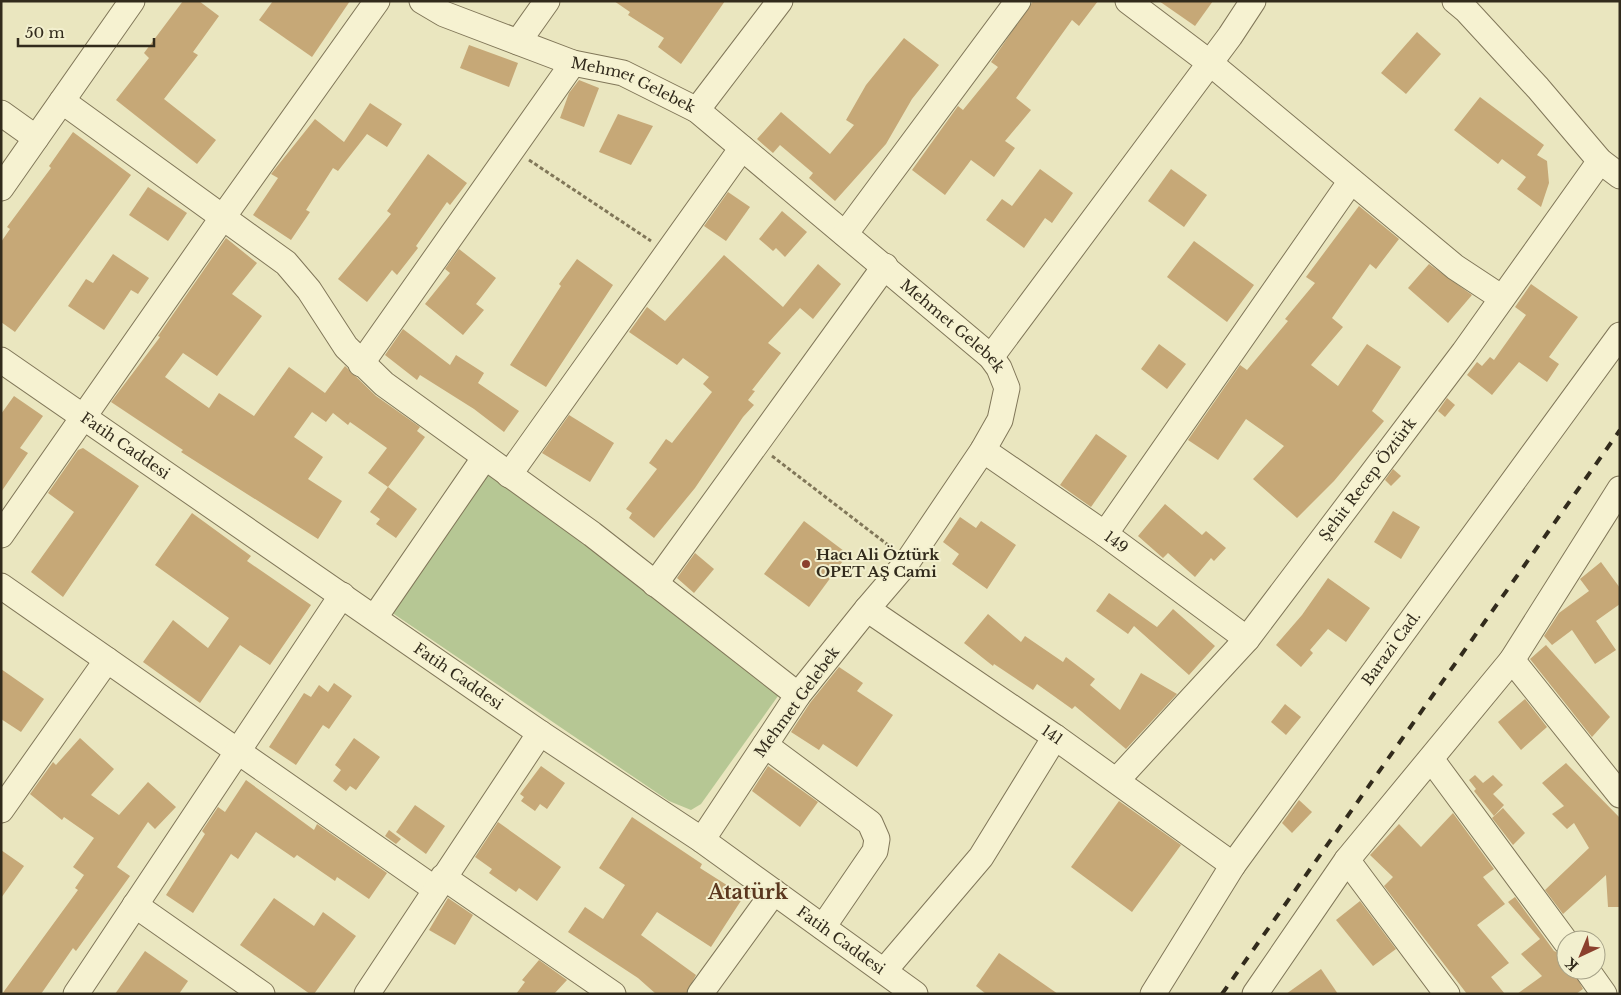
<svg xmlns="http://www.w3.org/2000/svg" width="1621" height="995" font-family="'Libre Baskerville',serif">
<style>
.green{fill:#b6c794}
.building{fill:#c6a877}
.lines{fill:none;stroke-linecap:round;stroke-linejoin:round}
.minor-casing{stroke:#817759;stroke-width:27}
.path{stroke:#817759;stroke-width:3;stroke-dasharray:4 2.5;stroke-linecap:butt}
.minor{stroke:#f6f2d1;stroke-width:25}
.rail{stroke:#322b1c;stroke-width:4;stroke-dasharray:9 9;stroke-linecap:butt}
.poi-dot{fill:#8b402d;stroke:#f2efce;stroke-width:2}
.labels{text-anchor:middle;stroke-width:4;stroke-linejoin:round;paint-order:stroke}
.street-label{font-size:15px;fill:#322b1c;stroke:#f2efce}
.poi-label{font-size:15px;font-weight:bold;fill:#322b1c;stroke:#f2efce;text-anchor:start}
.district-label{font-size:20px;font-weight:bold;fill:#5b381f;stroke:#f2efce}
</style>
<rect width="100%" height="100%" fill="#eae6bf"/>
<polygon class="green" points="483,473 496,475 776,687 778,696 701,804 691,810 669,801 391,612"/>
<g class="building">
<polygon points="183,1 199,1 219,16 193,52 198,55 164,99 216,140 197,164 116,100 149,58 144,53"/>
<polygon points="273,1 350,1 312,57 259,20"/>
<polygon points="614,1 725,1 681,64 658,47 664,38 628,15 630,12"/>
<polygon points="1033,1 1098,1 1079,26 1072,20 1016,98 1031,110 1005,141 1015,148 994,177 971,160 945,195 912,170 958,106 963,110 998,67 991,62"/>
<polygon points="1159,1 1213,1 1195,26"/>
<polygon points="1417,32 1441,54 1406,94 1381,73"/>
<polygon points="904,38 939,65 912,99 886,144 835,201 809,178 813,173 780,145 773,153 757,139 781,112 830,154 854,125 846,120 866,85"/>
<polygon points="469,45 518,63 509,87 460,68"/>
<polygon points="579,80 599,88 584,127 560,118 569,93"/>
<polygon points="1480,97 1544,145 1537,155 1547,161 1549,183 1541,207 1517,189 1526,177 1502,159 1498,164 1454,130"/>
<polygon points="370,103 402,124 387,147 367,134 338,171 333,168 306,210 310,212 291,240 253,215 278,178 271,174 315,119 344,142"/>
<polygon points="618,114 653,126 631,165 599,152"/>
<polygon points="73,132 131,175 15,332 1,322 1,242 10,229 7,227 51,168 49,166"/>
<polygon points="428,154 467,183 450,205 447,202 416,246 418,248 397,275 392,270 367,302 338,279 391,214 387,211"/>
<polygon points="1040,169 1073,193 1052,223 1045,218 1024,248 986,220 1002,199 1012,206"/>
<polygon points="1171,169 1207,195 1184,227 1148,201"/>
<polygon points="148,187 187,213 168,241 129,215"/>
<polygon points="728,192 750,207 726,241 704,226"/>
<polygon points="1359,206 1399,239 1376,269 1370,264 1332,318 1343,327 1311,365 1338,386 1367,344 1401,367 1372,411 1384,421 1334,481 1297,518 1253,479 1284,446 1246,419 1218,460 1188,440 1240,365 1247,370 1288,321 1285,319 1315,283 1306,277"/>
<polygon points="782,211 807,232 785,257 776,248 773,251 759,239"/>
<polygon points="226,238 257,263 232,294 262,316 217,376 183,353 165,377 209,408 219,393 254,416 289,367 325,393 345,366 376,396 420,427 417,431 425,437 388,487 368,473 387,448 350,422 348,425 333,413 326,422 312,412 294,437 323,457 308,479 342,501 318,539 181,452 183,450 111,402 160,337 158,336"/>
<polygon points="1194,241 1254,285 1227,322 1167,277"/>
<polygon points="459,249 496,278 476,304 484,310 463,335 425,304 450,273 445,269"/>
<polygon points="113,254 149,278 138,294 131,290 104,330 68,306 86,279 93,283"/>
<polygon points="724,255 783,307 818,264 841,284 813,319 800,308 768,343 781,353 752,390 755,391 748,400 754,405 743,417 695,488 654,538 629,518 632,513 626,509 657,469 649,463 666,439 672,443 712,392 703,384 709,377 683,358 677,365 629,332 647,307 665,321"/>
<polygon points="577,259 613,285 546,387 510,365 561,286 559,284"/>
<polygon points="1429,264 1472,295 1448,323 1408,288"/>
<polygon points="1531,284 1578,317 1549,357 1559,364 1547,382 1519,362 1492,395 1467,375 1477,362 1482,366 1490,357 1494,360 1526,315 1515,307"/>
<polygon points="403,329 450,365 456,355 484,373 478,383 519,411 504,432 474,409 420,375 417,380 385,355"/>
<polygon points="1159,344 1186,364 1167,389 1141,369"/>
<polygon points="14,396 43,416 20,448 28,453 1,492 1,414"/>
<polygon points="1447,398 1455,405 1445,417 1438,411"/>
<polygon points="569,415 614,443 590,482 542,453"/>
<polygon points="1096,434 1127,456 1091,507 1060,485"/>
<polygon points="83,448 139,486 63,597 31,572 74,512 48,493 78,450"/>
<polygon points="1393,469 1401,476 1391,486 1385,480"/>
<polygon points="388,487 417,509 396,538 376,524 380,519 370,512"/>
<polygon points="1165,504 1202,535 1206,531 1226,548 1214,561 1211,558 1195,577 1168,553 1163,558 1138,536"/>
<polygon points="1393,511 1420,527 1401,559 1374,542"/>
<polygon points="192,513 251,556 247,561 311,605 270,665 240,645 200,703 143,662 173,620 208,648 229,618 155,565"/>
<polygon points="960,517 976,528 981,521 1016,545 987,589 952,564 959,554 943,542"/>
<polygon points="804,521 848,554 809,607 764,574"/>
<polygon points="695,553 714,569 694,593 677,578"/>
<polygon points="1601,562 1620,588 1620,604 1596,621 1616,650 1595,664 1572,630 1552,645 1544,636 1559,613 1589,591 1580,579"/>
<polygon points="1328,578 1370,608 1346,642 1328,629 1310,650 1313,653 1301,667 1276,645 1302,615"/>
<polygon points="1109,593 1157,627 1173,609 1215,646 1189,675 1134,626 1128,634 1096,611"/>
<polygon points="988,614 1021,642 1025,636 1063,662 1066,657 1095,679 1090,685 1120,710 1141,673 1177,694 1126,749 1075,706 1072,709 1037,684 1033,690 994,664 993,666 964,643"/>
<polygon points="1546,645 1610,717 1592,737 1530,659"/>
<polygon points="839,667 863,683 857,691 893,715 857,767 823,744 819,750 791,732 810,703"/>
<polygon points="1,669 44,699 21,732 1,719"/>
<polygon points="334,683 352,696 329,729 323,725 296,765 269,747 304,693 311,697 319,685 328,692"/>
<polygon points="1525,699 1547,727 1521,750 1498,722"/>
<polygon points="1285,704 1301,717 1286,735 1271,722"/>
<polygon points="80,738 114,769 91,795 119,815 148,782 176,807 155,829 148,822 117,867 130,876 76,951 73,948 41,994 2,994 78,890 75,888 84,875 73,867 94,838 64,817 62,820 30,794 53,762 56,765"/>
<polygon points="354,738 380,757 356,790 350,786 346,791 333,781 341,770 335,765"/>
<polygon points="1566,763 1620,818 1620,907 1608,907 1606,875 1563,914 1545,890 1589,848 1574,823 1567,829 1552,814 1564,806 1542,783"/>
<polygon points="541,766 565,783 547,809 540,804 535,811 521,801 524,797 520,794"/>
<polygon points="768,766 818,802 800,827 752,791"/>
<polygon points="1475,775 1483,783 1493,775 1503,785 1493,794 1504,805 1494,816 1474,791 1476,789 1469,780"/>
<polygon points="246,780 314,830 317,824 387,873 369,899 337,877 335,881 297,855 294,858 256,832 238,859 231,854 193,913 166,895 205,834 202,831 218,807 225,812"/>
<polygon points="1299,800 1312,812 1292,833 1282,823"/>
<polygon points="1119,801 1181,845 1132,912 1071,867"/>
<polygon points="415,805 445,826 426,854 396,832"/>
<polygon points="1503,808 1525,833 1513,845 1492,818"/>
<polygon points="1453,813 1494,869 1483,877 1505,904 1477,925 1509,963 1491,977 1505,994 1467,994 1384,886 1393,877 1370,855 1399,824 1421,847"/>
<polygon points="632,817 702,864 700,868 744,896 711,947 657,912 641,935 696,975 686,994 656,994 638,978 568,932 585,907 603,919 625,885 599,868"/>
<polygon points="498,822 561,867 537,901 519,888 516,892 489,873 492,869 475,857"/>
<polygon points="389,830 401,839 396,844 385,836"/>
<polygon points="1,850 24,866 1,898"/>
<polygon points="1515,897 1554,951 1566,956 1566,970 1573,970 1583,989 1576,994 1517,994 1542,976 1521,954 1540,939 1508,902"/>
<polygon points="274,898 314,926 323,912 356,936 314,994 310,994 240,945"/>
<polygon points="448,898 473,915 455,945 429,930"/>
<polygon points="1360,901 1396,949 1373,966 1336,920"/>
<polygon points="145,951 188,981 179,994 115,994"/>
<polygon points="999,953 1058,994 986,994 976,986"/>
<polygon points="539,960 567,980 554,994 516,994 525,982 522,980"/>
<polygon points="1321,969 1338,994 1286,994"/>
</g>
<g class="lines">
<g class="minor-casing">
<g id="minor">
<path id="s1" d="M422,1L444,14L573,63L623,73L697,110L991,357L999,368L1007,388L1000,420L983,450L908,561L867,609L798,695L702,840"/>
<polyline points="1128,1 1210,63 1455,267 1502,298"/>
<polyline points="1455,1 1467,11 1538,88 1600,161 1620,176"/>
<polyline points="518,42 547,1"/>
<polyline points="62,101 286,263 309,290 346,347 384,384 592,534 798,695"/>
<polyline points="697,110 780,1"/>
<polyline points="1,113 36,138"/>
<polyline points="1,188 132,1"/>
<polyline points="845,234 1018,1"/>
<polyline points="991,357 1230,36 1253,1"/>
<path id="s2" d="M1,360L540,733L702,840L915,994"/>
<polyline points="361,364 573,63"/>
<path id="s3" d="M983,450L1105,534L1247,639"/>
<polyline points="509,475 742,148"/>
<polyline points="1105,534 1351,181"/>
<polyline points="1,535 223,217 377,1"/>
<polyline points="655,584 885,266"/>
<polyline points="1,586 435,889"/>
<path id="s4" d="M867,609L1055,737L1233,865"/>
<polyline points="375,617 485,457"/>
<polyline points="1512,660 1620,795"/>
<polyline points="765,745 870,823 877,839 875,851 823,927"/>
<polyline points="1431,759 1566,942"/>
<path id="s5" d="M1117,780L1247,639L1464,352L1600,161"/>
<polyline points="1,810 107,660"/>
<polyline points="1347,860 1447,994"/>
<polyline points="443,877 613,994"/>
<polyline points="135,905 262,994"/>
<polyline points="1587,970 1604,994"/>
<polyline points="884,971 981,857 1055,737"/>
<polyline points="76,994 342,595"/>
<polyline points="367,994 540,733"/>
<polyline points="700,994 774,892"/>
<path id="s6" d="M1153,994L1233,865L1620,335"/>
<polyline points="1255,994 1347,860 1512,660 1620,489"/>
</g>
</g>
<g class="path">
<polyline points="529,160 651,241"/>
<polyline points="772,456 892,548"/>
</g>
<use href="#minor" class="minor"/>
<polyline class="rail" points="1222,994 1620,430"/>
</g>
<circle class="poi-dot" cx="806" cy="564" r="5"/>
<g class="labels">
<g class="street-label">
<text dy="5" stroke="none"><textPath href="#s1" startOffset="228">Mehmet Gelebek</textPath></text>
<text dy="5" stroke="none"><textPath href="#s1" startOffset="632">Mehmet Gelebek</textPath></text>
<text dy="5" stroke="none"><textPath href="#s2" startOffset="151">Fatih Caddesi</textPath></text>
<text dy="5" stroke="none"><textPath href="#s5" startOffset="392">Şehit Recep Öztürk</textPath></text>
<text dy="5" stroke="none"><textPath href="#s3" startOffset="162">149</textPath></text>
<text dy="5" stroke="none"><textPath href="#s6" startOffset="420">Barazi Cad.</textPath></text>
<text dy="5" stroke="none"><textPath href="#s2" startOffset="556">Fatih Caddesi</textPath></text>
<text transform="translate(797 702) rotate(-54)" y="5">Mehmet Gelebek</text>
<text dy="5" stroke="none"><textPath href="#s4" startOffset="224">141</textPath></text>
<text dy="5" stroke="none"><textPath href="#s2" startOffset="1021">Fatih Caddesi</textPath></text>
</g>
<g class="poi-label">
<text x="816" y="560">Hacı Ali Öztürk<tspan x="816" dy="17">OPET AŞ Cami</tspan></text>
</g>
<g class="district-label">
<text x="748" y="899">Atatürk</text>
</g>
</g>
<rect width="1621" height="995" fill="none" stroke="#322b1c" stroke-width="5"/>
<g transform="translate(1581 955) rotate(224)"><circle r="24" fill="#f2efce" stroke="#a5a187"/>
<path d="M0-4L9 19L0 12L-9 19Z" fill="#8b402d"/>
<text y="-8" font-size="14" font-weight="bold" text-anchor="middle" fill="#322b1c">K</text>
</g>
<path d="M18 38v8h136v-8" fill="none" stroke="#322b1c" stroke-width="2.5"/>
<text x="25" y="38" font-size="15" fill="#322b1c" stroke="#f2efce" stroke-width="4" paint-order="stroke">50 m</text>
</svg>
